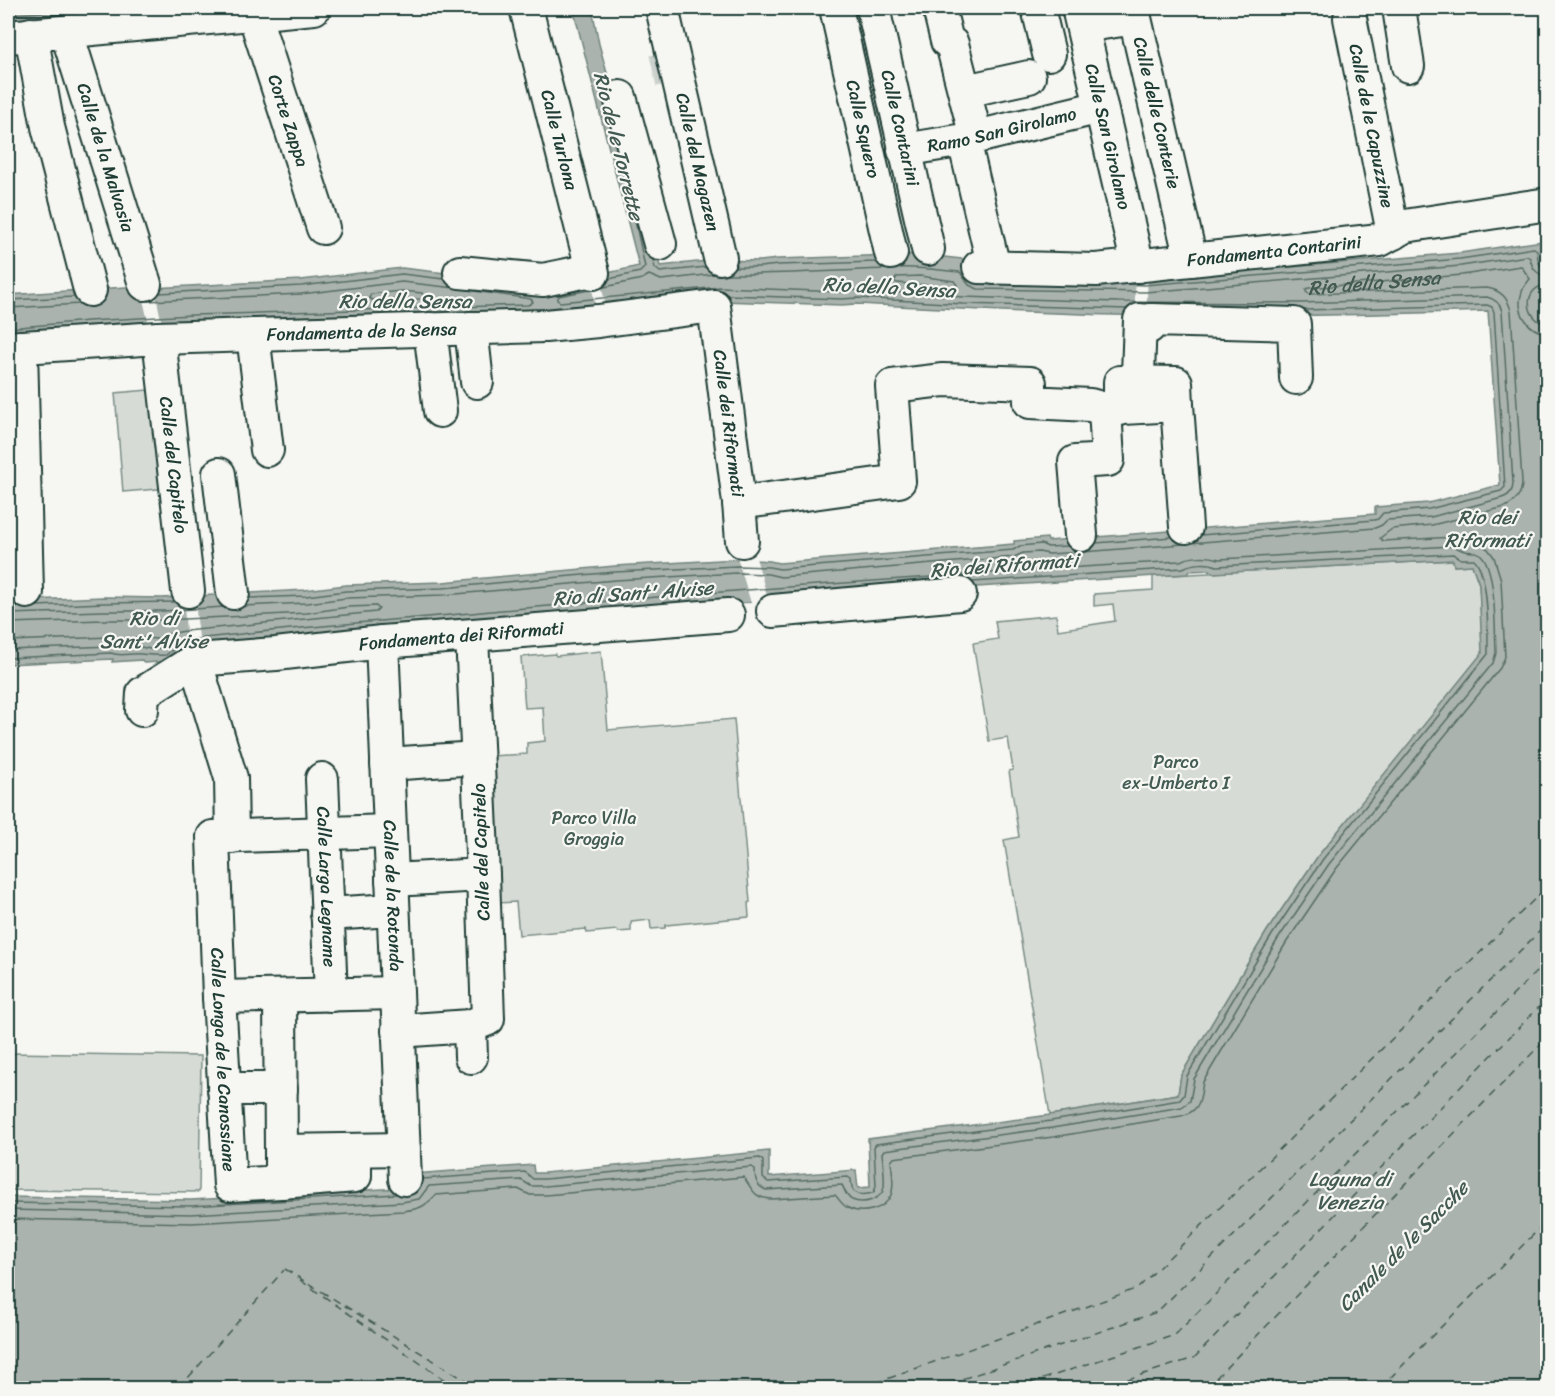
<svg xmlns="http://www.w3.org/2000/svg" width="1555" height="1396" font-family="Sriracha,sans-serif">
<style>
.green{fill:#d6dbd6;stroke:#7a8c85;stroke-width:1.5}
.water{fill:#aab3ae;stroke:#72847d;stroke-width:1.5}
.pier{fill:#f6f6f2}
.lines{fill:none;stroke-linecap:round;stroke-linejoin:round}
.shore{stroke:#576c65;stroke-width:1.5}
.ferry{stroke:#425a52;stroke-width:1.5;stroke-dasharray:8 6;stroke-linecap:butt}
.minor-tunnel{stroke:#cbd1cc;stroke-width:32;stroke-dasharray:32 16;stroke-linecap:butt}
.minor-casing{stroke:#1f3d34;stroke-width:36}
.minor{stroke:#f6f6f2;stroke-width:32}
.labels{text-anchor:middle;stroke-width:4.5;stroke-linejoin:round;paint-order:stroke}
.street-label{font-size:18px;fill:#1f3d34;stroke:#f6f6f2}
.park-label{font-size:18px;fill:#445d54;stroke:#f6f6f2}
.water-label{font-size:20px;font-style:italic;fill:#425a52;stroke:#f6f6f2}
</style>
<rect width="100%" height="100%" fill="#f6f6f2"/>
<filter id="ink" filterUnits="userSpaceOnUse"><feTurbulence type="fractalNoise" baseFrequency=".0167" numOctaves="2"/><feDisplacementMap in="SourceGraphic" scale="12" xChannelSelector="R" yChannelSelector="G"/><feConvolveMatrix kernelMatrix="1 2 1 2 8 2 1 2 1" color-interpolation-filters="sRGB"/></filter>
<g filter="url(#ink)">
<g class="green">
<polygon points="160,389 169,488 123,492 115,393"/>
<polygon points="1453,560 1454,566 1472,565 1479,584 1483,654 1318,856 1267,931 1181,1075 1178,1094 1050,1115 1004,840 1019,837 1009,771 1013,770 1008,738 989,741 973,643 998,639 995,621 1056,615 1058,630 1115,621 1113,604 1094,606 1094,594 1153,590 1153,576"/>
<polygon points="601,651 608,730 734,719 750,902 748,903 749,917 666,925 665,928 651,929 650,920 631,922 631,931 618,932 617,930 587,933 586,929 519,935 516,902 497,903 490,756 527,754 527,743 545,741 543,707 525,708 521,657 555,654 556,656"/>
<polygon points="8,1053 201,1056 199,1192 8,1190"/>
</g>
<g class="water">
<polygon points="8,8 244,8 8,31"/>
<path d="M573,8H592L599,44L660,266L716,260L760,261L778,259L922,254L935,256L1143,279L1460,253L1542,241L1548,280L1547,298L1543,299L1548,327L1547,1388H8V1197L191,1200L401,1188L413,1174L533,1165L534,1173H544L769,1151V1177L856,1170L858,1188L870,1187L868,1139L1050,1115L1178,1094L1181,1075L1267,931L1318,856L1482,653L1479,584L1472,565L1454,566L1453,560L1213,573L1210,570L1190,571L1188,574L880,593L789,601L724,604L174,661L144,663L142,660L112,662L113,659L8,664V601L103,597L162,598L305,590L346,585L443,582L615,566L738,559L770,561L779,563L1014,544V541L1047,538L1048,541L1375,514V507L1428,503L1500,485L1488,311C1364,315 1239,318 1115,315C1029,313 943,308 856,304L842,305L721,301L8,341V295L141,286L152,288L301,280L402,268L454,274L599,275L639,266Z"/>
</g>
<g class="pier">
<polygon points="599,272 607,314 597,315 589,273"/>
<polygon points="1148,275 1146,318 1134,318 1136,276"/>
<polygon points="140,287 154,287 164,333 151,334"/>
<polygon points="737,557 756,558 769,602 778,605 730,607 730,604 751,603"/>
<polygon points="183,593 194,593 201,655 188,657"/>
</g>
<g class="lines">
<g class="shore">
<polyline points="8,17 15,14 98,8"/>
<polyline points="652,258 655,268 660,272 706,267"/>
<polyline points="734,267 760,267 778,265 877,262"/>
<path d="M898,268C920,267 938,270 960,272L969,285L978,289L1145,292L1461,266L1527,256L1530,258C1532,268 1536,275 1548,276"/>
<path d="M725,274C778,275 831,271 885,269"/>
<polygon points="920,276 954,281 957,285 954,287 897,283 894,281 897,277"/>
<polyline points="609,279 640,272 645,267 631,202"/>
<path d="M1124,284L1144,285L1460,259L1534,248L1537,250C1538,258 1537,268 1548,268"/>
<path d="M1548,285C1521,286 1525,322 1548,324"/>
<polyline points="600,288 642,279 649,275 661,280 714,274"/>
<path d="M589,290L559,296L557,300L560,302L720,287L841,292L857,290L964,297L1118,302L1300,303L1487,297C1495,299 1500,303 1502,311L1513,483C1513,491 1509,496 1502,498L1431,517L1387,520L1382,525L1375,528L1190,543"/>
<polygon points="402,291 422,293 424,297 421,299 372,300 369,298 371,294"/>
<polyline points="159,293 301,286 402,274 444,279"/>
<polyline points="727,295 842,299 857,298 964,304 1127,309"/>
<polyline points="8,300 75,297"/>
<polyline points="147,301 301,294 402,282 455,288"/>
<polyline points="8,308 81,304"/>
<polyline points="8,328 88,321 192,315 528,305 533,302 531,299 474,291"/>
<polyline points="1201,535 1374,520 1378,519 1383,513 1429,509 1501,491 1505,487 1494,312 1492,307 1487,305 1304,310"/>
<polyline points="1096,543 1172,537"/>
<polyline points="1083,552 1184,544"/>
<polyline points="249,598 306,596 346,591 443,588 615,572 737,566 769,567 780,569 1013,550 1020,546 1041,544 1048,547 1068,546"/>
<polyline points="37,606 103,603 176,602"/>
<polyline points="244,606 307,603 347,598 444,595 616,580 737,573 768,574 781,577 1014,557 1023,553 1039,552 1049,554 1081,552"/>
<polyline points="8,614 103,611 163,611 224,607"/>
<polyline points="8,623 104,620 163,620 307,613 348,607 376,606 379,609 376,612 185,631 168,634 158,639 141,638 122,639 111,637 8,641"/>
<path d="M8,650L111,646L120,648L141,647L150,649L162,648L173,642C275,628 379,622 481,612C714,591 947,575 1180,561C1191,556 1208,555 1219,559L1452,546C1457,547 1460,550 1465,551C1471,553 1477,550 1482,556C1496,571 1495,631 1496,653L1493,663L1329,864L1278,939L1194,1079L1190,1101L1182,1107L1052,1128L884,1150L882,1153C883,1164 885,1176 884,1187C882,1200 863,1205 852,1200C846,1197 845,1190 842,1185L766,1190C756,1186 755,1179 755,1169L752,1167L545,1186H531L521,1180L429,1186L419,1199L402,1202L191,1214L8,1210"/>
<path d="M8,658L111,653C121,657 130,653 141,654C151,655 155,656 166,655L172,650L181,649"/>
<path d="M422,1179L525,1172L533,1179H545L760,1158L763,1161V1178L768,1182L848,1177L851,1179C851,1180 852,1189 853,1190C856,1196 869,1195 874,1192C875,1190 875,1188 876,1186L874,1147L876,1144L1051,1121L1180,1100L1184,1095L1187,1076L1272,935L1323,859L1488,654C1488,634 1489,572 1474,559H1461L1453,554L1217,566C1208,562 1192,563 1183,568L972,582"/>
<polyline points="8,1203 191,1206 397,1194"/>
<path id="s1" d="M8,1219L192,1223L403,1211C420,1209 424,1207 436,1195L518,1189L530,1195H546L743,1177C753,1188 752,1198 772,1199L835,1195C839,1199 842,1205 848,1208C862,1215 885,1210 891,1195C895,1185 892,1171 891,1161L893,1158L1053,1137L1181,1116C1201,1111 1200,1099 1203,1082L1286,943L1336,869L1500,668L1505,657L1501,580L1494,557L1488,549L1478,543L1467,542L1454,537L1383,541L1380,538L1392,529L1432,525L1505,507C1516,502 1522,494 1522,482L1511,311C1508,298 1501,290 1487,288L1309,294L1306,292V289L1309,288L1462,275L1521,266L1530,279C1527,283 1523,287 1522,292C1515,311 1528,332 1548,333"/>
</g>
<g class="ferry">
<polyline points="285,1269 478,1388"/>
<polyline points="300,1280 456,1388"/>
<polyline points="179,1388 284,1270"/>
<polyline points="862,1388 1138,1288 1548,886"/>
<polyline points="936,1388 1157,1312 1548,923"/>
<polyline points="1016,1388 1175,1335 1548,960"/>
<polyline points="1100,1388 1194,1358 1548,998"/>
<polyline points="1190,1388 1213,1381 1548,1037"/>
<polyline points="1380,1388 1548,1220"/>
</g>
<polyline class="minor-tunnel" points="653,71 671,67"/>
<g class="minor-casing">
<g id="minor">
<path id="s2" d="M526,8L593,273"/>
<path id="s3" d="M662,8L720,258"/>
<path id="s4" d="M836,8L891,253"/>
<path id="s5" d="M873,8L928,249"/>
<polyline points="939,8 947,41 952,44 976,137"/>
<polyline points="1038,8 1049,54"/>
<path id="s6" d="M1078,8L1138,266"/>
<polyline points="1399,8 1408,66"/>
<path id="s7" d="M254,14L323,228"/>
<path id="s8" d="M1350,18L1393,233"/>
<path id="s9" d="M1083,26L1135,18L1191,260"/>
<path id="s10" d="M69,31L70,43L145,284"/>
<polyline points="31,34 48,127 90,290"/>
<polyline points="8,37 314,8"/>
<polyline points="965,91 1029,77"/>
<polyline points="620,97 660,244"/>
<polyline points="964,140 994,268"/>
<path id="s11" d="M904,150L964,140L1101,107"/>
<path id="s12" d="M979,267L1096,270L1380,240L1405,226L1548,204"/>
<polyline points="460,272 543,280 592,270"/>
<polyline points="1140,327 1149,327 1149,320 1152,320 1294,324 1296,378"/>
<polyline points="471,328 477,382"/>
<polyline points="430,329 440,411"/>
<polyline points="253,335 267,450"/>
<path id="s13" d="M158,338L160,347L188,591"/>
<polyline points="21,347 27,592"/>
<path id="s14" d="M8,348L158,338L545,326L598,321L714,306L739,503L742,541"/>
<polyline points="1138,374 1140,320"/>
<polyline points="1177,405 1186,527"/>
<polyline points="219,474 233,593"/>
<polyline points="739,503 899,481 892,386 943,380 1030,383 1030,402 1090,405 1105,409 1177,405 1176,383 1120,382 1120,409"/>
<polyline points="1081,535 1075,462 1108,460 1105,409"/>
<polyline points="773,611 960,594"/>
<path id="s15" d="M382,642L405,1179"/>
<polyline points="195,660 231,778 232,837"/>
<path id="s16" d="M142,710L143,693L195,660L276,654L382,642L728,615"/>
<polyline points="387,764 477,758"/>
<path id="s17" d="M322,779L331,995"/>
<path id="s18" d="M389,831L213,837L219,997L230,1185L281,1182V1151L404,1149"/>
<polyline points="392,880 483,875"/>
<polyline points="327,914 393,910"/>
<polyline points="280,996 281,1151"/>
<polyline points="219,997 397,993"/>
<polyline points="398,1031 470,1026"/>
<polyline points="471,1057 470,1026 488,1019 483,875 472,636"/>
<polyline points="224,1089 281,1089"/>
<polyline points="281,1182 355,1176 355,1150"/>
</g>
</g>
<use href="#minor" class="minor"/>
</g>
</g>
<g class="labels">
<g class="street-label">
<text dy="6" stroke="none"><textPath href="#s9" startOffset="150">Calle delle Conterie</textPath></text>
<text dy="6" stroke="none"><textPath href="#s7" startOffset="112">Corte Zappa</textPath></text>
<text dy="6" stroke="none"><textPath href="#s8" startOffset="110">Calle de le Capuzzine</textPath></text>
<text dy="6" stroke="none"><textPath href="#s5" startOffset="123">Calle Contarini</textPath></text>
<text dy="6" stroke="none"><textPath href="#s11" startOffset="100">Ramo San Girolamo</textPath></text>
<text dy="6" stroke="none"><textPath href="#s4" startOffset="124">Calle Squero</textPath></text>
<text dy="6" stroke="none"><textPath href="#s6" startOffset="132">Calle San Girolamo</textPath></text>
<text dy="6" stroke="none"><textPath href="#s2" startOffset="136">Calle Turlona</textPath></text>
<text dy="6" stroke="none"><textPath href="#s10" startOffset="132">Calle de la Malvasia</textPath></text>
<text dy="6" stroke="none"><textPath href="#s3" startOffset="158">Calle del Magazen</textPath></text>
<text dy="6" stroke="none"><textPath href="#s12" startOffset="296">Fondamenta Contarini</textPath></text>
<text dy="6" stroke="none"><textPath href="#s14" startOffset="354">Fondamenta de la Sensa</textPath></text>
<text dy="6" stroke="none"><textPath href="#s14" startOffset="826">Calle dei Riformati</textPath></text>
<text dy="6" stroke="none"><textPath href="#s13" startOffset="128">Calle del Capitelo</textPath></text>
<text dy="6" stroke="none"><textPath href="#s16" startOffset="346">Fondamenta dei Riformati</textPath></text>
<text transform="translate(481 852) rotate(-92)" y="6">Calle del Capitelo</text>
<text dy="6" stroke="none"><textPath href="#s17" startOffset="108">Calle Larga Legname</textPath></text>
<text dy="6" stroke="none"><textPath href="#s15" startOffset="254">Calle de la Rotonda</textPath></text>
<text dy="6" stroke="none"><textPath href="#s18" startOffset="399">Calle Longa de le Canossiane</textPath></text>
</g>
<g class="park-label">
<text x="1176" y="768">Parco<tspan x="1176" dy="21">ex-Umberto I</tspan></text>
<text x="594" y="824">Parco Villa<tspan x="594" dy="21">Groggia</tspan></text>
</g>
<g class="water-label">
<text transform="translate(619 146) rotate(76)" y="7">Rio de le Torrette</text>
<text dy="7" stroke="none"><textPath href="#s1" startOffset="2654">Rio della Sensa</textPath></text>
<text transform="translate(889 287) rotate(3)" y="7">Rio della Sensa</text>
<text x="405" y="308">Rio della Sensa</text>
<text x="1487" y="524">Rio dei<tspan x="1487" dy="23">Riformati</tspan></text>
<text transform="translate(1004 565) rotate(-4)" y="7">Rio dei Riformati</text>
<text transform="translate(633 593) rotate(-4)" y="7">Rio di Sant' Alvise</text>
<text x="154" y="625">Rio di<tspan x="154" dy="23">Sant' Alvise</tspan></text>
<text x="1350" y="1186">Laguna di<tspan x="1350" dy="23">Venezia</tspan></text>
<text transform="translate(1403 1246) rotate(-45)" y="7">Canale de le Sacche</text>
</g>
</g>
<rect width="1555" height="1396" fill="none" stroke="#f6f6f2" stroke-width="30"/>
<rect x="15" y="15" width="1525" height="1366" fill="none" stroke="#1f3d34" stroke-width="2" filter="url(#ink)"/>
</svg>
